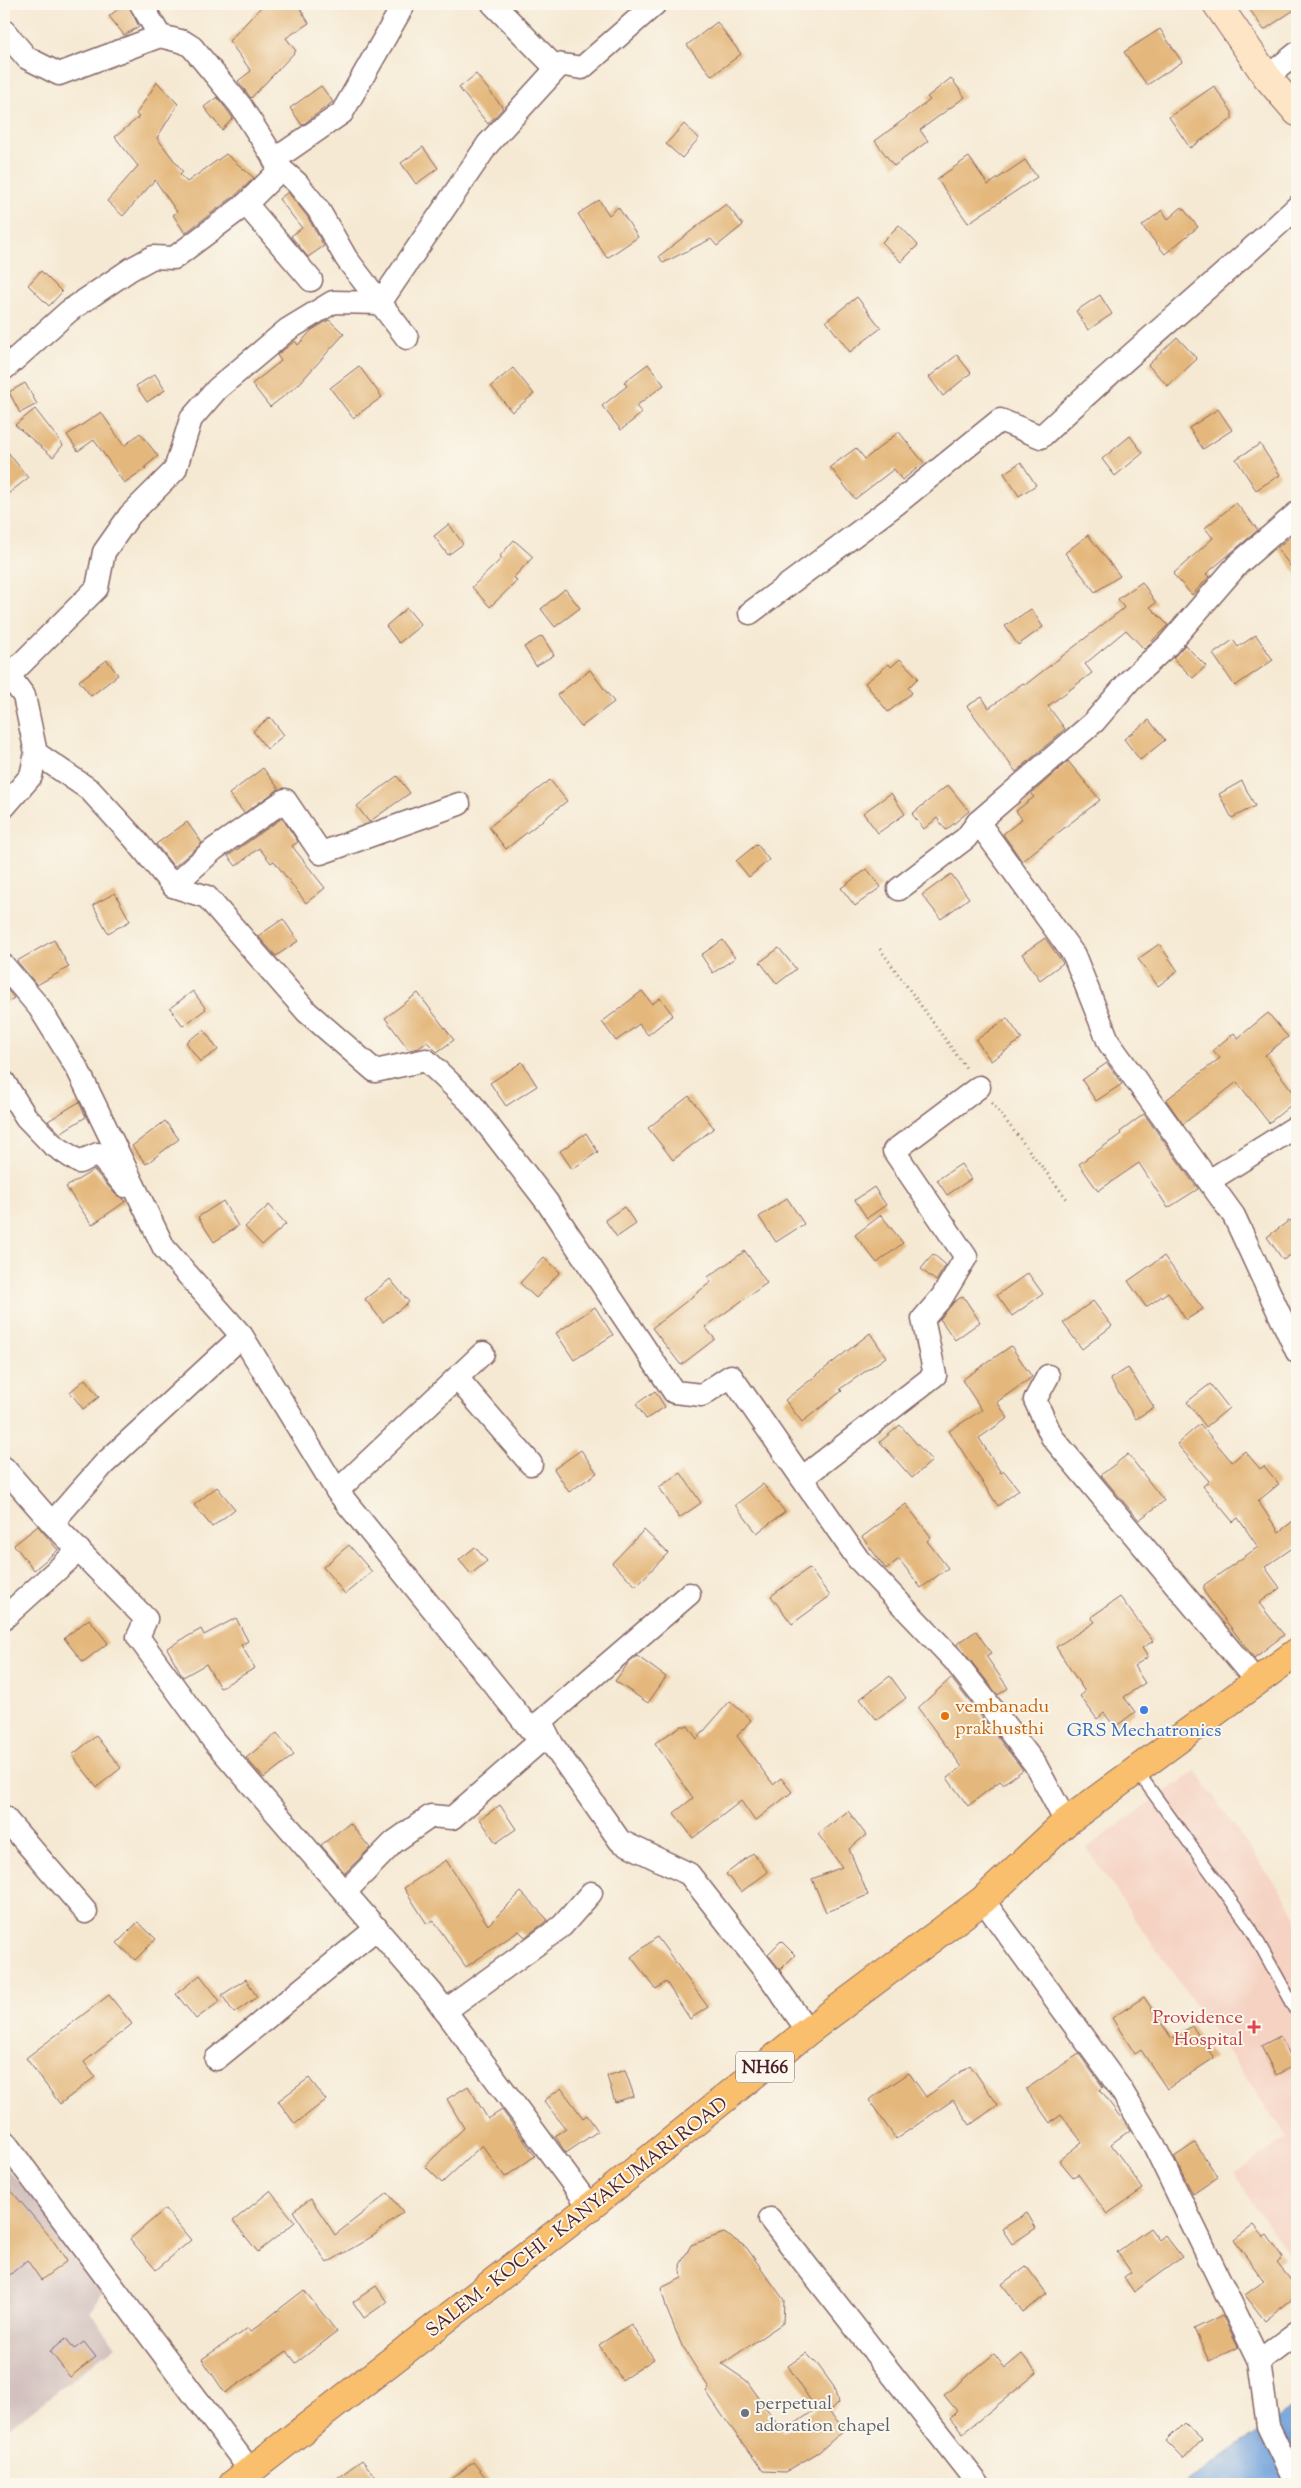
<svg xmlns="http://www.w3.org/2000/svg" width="1301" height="2488" font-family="'Sorts Mill Goudy',serif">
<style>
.built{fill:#f5d2c2}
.industrial{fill:#d1bfbd}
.water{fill:#71a1db;stroke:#5e6083}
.building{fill:#e4b87d}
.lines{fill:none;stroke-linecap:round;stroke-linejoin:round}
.lane-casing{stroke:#866666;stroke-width:14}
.street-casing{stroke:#866666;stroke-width:25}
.secondary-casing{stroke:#866666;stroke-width:30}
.highway-casing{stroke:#866666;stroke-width:30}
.path{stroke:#866666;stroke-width:3;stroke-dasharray:1 4;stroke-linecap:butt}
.lane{stroke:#fff;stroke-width:11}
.street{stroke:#fff;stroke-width:22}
.secondary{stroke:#fde5c5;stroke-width:28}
.highway{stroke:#f9bf6d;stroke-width:28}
.shop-dot{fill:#3f7fe0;stroke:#fbf7ec;stroke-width:2}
.food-dot{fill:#e8710a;stroke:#fbf7ec;stroke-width:2}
.health-dot{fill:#e0444e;stroke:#fbf7ec;stroke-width:2}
.worship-dot{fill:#6b7280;stroke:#fbf7ec;stroke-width:2}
.labels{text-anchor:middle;stroke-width:4;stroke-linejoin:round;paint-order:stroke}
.shield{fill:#fbf7ec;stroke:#7f6065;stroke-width:1}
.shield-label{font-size:18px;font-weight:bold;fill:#4a1f2b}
.food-label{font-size:19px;fill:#c56008;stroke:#fbf7ec;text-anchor:start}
.shop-label{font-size:19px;fill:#366cbe;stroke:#fbf7ec}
.health-label{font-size:19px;fill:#be3a42;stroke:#fbf7ec;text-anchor:end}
.street-label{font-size:19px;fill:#4a1f2b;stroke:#fbf7ec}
.worship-label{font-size:19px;fill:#5b616d;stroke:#fbf7ec;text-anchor:start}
</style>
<rect width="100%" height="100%" fill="#fbf7ec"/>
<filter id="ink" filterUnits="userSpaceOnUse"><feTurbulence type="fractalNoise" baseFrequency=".02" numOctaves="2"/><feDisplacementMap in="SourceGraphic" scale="10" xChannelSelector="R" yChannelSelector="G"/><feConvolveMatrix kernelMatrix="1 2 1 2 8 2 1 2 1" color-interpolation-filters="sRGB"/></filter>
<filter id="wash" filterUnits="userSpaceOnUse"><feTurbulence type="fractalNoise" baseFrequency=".0096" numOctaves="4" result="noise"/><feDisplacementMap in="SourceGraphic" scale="20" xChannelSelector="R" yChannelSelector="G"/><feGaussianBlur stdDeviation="1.12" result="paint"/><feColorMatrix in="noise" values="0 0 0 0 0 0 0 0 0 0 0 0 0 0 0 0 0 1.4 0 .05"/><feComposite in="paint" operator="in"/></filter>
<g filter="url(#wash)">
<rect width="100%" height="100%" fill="#f5e9d3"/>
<polygon class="built" points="1196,1771 1297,1916 1297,2266 1234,2175 1287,2137 1086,1848"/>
<polygon class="industrial" points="4,2166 55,2220 103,2292 90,2312 116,2346 4,2432"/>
<polygon class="water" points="1297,2404 1297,2484 1184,2484"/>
<g id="blocks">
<g class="building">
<polygon points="125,4 128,4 139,27 124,35 109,16"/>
<polygon points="264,4 297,4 309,23 286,38 296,51 251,98 238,81 251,71 229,41"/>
<polygon points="1246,4 1297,4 1297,8 1264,30"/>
<polygon points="717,22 741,54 712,76 687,45"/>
<polygon points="1160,29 1182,62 1147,85 1124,52"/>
<polygon points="476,74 503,108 488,124 459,88"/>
<polygon points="951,78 965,97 920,130 928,141 894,166 875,141 930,100 927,97"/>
<polygon points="157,82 178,104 157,138 183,172 180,175 187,182 226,154 254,178 237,194 185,233 173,215 177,212 155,180 123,216 107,201 138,166 115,137 139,117 136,114"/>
<polygon points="321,86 333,102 302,125 290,108"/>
<polygon points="1214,86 1232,112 1232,119 1190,148 1169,117"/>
<polygon points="217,97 233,118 222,130 204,107"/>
<polygon points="684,124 699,138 682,158 666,144"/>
<polygon points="423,147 438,168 416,184 401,163"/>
<polygon points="969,157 988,185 1025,160 1037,177 968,223 937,179"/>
<polygon points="288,192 307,216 324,246 308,257 291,236 302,228 279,199"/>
<polygon points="599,200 609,215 618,207 638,237 607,258 578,214"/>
<polygon points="726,204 743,225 717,246 711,239 663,263 659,256"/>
<polygon points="1182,207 1198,227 1165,254 1142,226 1162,210 1168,219"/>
<polygon points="899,225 918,245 901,262 882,242"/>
<polygon points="41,271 62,292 49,306 28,285"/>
<polygon points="1100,295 1112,314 1088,330 1076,311"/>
<polygon points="857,297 881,328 850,352 826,321"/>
<polygon points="329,320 344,334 299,384 270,407 252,384 281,361 277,355 295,341 298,345 312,330"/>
<polygon points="1177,337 1197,359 1168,386 1148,365"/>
<polygon points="957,355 971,373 943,396 929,377"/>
<polygon points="648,364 664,385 636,406 642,413 621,430 602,406 627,386 624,382"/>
<polygon points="359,366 382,397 353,418 330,388"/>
<polygon points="513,368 534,394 512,412 491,386"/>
<polygon points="155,374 165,390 147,402 136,386"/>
<polygon points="25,383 37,404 20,413 9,392"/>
<polygon points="35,409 63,445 53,457 15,425"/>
<polygon points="1218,409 1232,430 1203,449 1189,428"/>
<polygon points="101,412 124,446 140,433 158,456 145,467 146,468 124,483 94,440 78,451 67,435"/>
<polygon points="899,432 924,463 902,480 894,469 855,499 830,467 856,448 865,459"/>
<polygon points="1130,436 1143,453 1115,476 1102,459"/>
<polygon points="1260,444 1280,475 1256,490 1236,459"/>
<polygon points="4,447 28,478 4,497"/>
<polygon points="1021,462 1036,485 1019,496 1004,473"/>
<polygon points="1236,503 1258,530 1206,574 1209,577 1192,595 1173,574 1213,538 1205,528"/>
<polygon points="449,524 463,544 448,555 434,536"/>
<polygon points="1297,531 1297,575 1277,548"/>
<polygon points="1088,535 1120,576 1095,592 1065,553"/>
<polygon points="514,540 533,557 514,577 517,581 490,607 472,587 502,558 500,556"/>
<polygon points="1142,582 1156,603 1150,607 1168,625 1144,649 1126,630 1085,664 1092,673 1048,706 1065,729 1016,772 967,706 982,697 989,708 1023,683 1025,685 1124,608 1118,599"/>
<polygon points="565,589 580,608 555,627 541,609"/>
<polygon points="407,608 421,625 399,643 386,626"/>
<polygon points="1031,609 1043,627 1018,645 1005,626"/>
<polygon points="1256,635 1273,660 1235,686 1213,654 1233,640 1238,647"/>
<polygon points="542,636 554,655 536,666 524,647"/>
<polygon points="1185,645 1206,666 1193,678 1173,658"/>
<polygon points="900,659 918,678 908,688 912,693 888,712 865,683 889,664 891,667"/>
<polygon points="107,660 118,675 91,696 79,681"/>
<polygon points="590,670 614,702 581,727 557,695"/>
<polygon points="270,717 284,735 267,749 253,731"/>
<polygon points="1149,720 1165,740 1140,760 1124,739"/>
<polygon points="1068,761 1100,800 1022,861 1003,834 1022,819 1016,811 1034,797 1031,794"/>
<polygon points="263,768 279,789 244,813 229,794"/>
<polygon points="397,776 410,793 369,822 357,806"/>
<polygon points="550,780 567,801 506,849 489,827"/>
<polygon points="1242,781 1255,806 1232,818 1219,794"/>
<polygon points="948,785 969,811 946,830 937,818 924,829 912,814"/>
<polygon points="891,793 905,814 878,833 863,813"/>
<polygon points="282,818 298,842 292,846 325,888 306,903 274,861 271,863 259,848 236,866 228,856"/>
<polygon points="187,822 202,843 174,867 156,844"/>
<polygon points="757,844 769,860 749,877 736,861"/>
<polygon points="867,869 881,887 855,906 841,888"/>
<polygon points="951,874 969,898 941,919 922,895"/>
<polygon points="115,893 130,921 108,933 93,905"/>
<polygon points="283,919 298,941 276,956 258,936"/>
<polygon points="1045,938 1063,963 1040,980 1022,954"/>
<polygon points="54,940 69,967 37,985 17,961"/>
<polygon points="723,940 735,958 713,973 701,955"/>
<polygon points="1159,944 1178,971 1158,986 1138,959"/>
<polygon points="779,948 796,969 777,984 760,962"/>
<polygon points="4,986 14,998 4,1004"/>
<polygon points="193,991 206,1009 183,1026 170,1008"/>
<polygon points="642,991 652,1004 660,998 673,1015 648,1035 639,1024 616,1041 602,1022"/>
<polygon points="418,993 454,1040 437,1052 427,1042 419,1048 409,1050 385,1018"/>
<polygon points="1268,1013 1288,1037 1265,1055 1297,1097 1297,1100 1269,1123 1237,1082 1183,1124 1166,1100 1220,1058 1213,1050 1234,1033 1238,1038"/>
<polygon points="1007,1018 1022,1039 991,1061 976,1040"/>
<polygon points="204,1030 218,1050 200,1062 186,1042"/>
<polygon points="522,1062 537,1086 506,1106 490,1083"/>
<polygon points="1107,1063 1122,1084 1096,1101 1082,1080"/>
<polygon points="689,1096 714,1128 673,1160 648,1128"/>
<polygon points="79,1102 86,1117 60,1133 48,1121"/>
<polygon points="1144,1114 1198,1189 1168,1208 1139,1163 1098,1191 1079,1164 1121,1134 1120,1132"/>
<polygon points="165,1121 179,1139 146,1164 132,1146"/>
<polygon points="586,1133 598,1152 572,1169 560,1151"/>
<polygon points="961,1164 971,1179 947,1195 937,1180"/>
<polygon points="94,1170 115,1194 126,1201 92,1225 66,1187"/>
<polygon points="874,1187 886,1205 867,1218 855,1200"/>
<polygon points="787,1198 804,1224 776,1242 759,1217"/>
<polygon points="223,1201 238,1226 214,1242 198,1217"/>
<polygon points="269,1205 286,1224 262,1245 245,1227"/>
<polygon points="624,1207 636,1224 617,1237 605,1220"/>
<polygon points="881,1215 903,1243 877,1263 855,1235"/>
<polygon points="1290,1220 1297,1231 1297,1251 1283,1260 1267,1237"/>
<polygon points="745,1251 767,1283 705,1327 715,1339 681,1365 652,1328 711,1282 708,1277"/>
<polygon points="933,1254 946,1265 936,1281 921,1269"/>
<polygon points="1164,1256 1203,1309 1186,1320 1168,1292 1146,1307 1128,1281"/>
<polygon points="544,1257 560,1272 536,1298 520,1283"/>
<polygon points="1028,1273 1043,1294 1012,1316 997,1295"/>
<polygon points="390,1279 409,1302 383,1322 365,1299"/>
<polygon points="963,1296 980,1322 955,1340 940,1319 954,1302"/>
<polygon points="1093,1301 1112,1326 1082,1349 1063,1323"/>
<polygon points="595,1307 613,1335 574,1360 556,1333"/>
<polygon points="870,1333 886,1357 840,1389 842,1391 802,1422 785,1400"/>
<polygon points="1011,1346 1032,1377 997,1402 1008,1418 979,1438 1001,1473 1004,1471 1019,1490 998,1506 949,1431 982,1410 962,1380"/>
<polygon points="1128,1368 1154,1407 1136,1419 1110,1379"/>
<polygon points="85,1379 99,1397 83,1409 70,1392"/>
<polygon points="1210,1384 1229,1408 1206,1427 1187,1402"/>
<polygon points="655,1391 665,1407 646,1419 636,1404"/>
<polygon points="1200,1424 1232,1462 1245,1451 1260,1469 1264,1466 1279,1484 1258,1501 1279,1532 1297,1518 1297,1545 1265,1567 1280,1588 1259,1603 1284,1635 1254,1658 1204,1592 1204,1585 1258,1547 1238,1518 1233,1522 1203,1486 1209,1481 1177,1444"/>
<polygon points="900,1425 932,1461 912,1478 880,1442"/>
<polygon points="581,1450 597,1473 569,1492 554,1469"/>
<polygon points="1128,1454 1164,1501 1139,1520 1101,1475"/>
<polygon points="681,1473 701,1503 679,1518 659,1487"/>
<polygon points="763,1484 785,1512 757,1533 735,1505"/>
<polygon points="217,1487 235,1509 212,1527 194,1505"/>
<polygon points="906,1504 931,1537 927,1541 948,1568 921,1588 899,1559 886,1569 862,1537"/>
<polygon points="38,1526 58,1550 34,1570 14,1545"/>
<polygon points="644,1530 668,1553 636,1586 612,1563"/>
<polygon points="349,1545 372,1572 345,1594 323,1567"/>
<polygon points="475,1547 487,1561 471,1574 459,1560"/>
<polygon points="809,1568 830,1596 792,1624 771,1596"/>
<polygon points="1120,1597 1153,1641 1142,1648 1148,1657 1134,1666 1145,1683 1124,1697 1135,1712 1115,1727 1104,1713 1097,1719 1080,1696 1085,1692 1056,1647 1095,1622 1091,1617"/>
<polygon points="236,1618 248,1641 241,1645 255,1668 220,1688 206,1664 183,1677 167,1648 201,1629 204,1635"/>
<polygon points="89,1619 108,1643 83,1662 64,1638"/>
<polygon points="976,1631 991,1653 986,1656 1008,1688 998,1695 957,1644"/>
<polygon points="637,1656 666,1677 648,1703 615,1681 627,1665"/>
<polygon points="890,1676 906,1698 877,1720 860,1699"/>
<polygon points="951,1678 1023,1770 1003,1784 1000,1781 968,1806 947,1778 962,1767 918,1708"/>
<polygon points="730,1701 751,1720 737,1736 773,1784 781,1778 792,1792 755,1821 741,1801 693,1838 674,1813 693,1798 655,1743 681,1726 688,1726 697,1739"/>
<polygon points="277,1733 294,1755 264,1778 246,1758"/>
<polygon points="96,1736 121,1768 97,1787 72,1755"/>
<polygon points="500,1805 516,1829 496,1843 480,1819"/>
<polygon points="848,1811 866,1835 849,1849 868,1895 826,1912 812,1879 842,1867 818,1834"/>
<polygon points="350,1823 370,1848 345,1873 321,1845"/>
<polygon points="753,1853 768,1872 741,1892 726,1874"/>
<polygon points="446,1860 488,1925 521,1892 548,1920 525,1937 519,1931 466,1967 433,1920 427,1924 404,1888"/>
<polygon points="138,1922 156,1939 135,1960 117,1943"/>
<polygon points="657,1937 708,2007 690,2019 666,1982 656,1989 631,1957"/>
<polygon points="781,1941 795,1955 780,1970 768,1954"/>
<polygon points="200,1975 220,2001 196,2019 176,1994"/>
<polygon points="246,1979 257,1997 234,2013 222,1995"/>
<polygon points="109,1995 132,2024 84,2062 95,2077 60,2104 26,2058"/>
<polygon points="1144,1997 1172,2039 1192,2026 1214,2058 1167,2089 1141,2050 1135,2054 1112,2018"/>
<polygon points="1280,2036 1296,2065 1276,2075 1261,2046"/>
<polygon points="1079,2054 1103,2087 1100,2090 1130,2130 1111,2144 1143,2189 1107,2214 1078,2174 1073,2177 1059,2160 1082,2142 1061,2115 1050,2123 1026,2089"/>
<polygon points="970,2065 998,2105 970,2125 953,2100 896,2139 869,2100 909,2073 926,2097"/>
<polygon points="625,2070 634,2096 615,2102 607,2076"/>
<polygon points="309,2078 326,2100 295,2124 278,2101"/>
<polygon points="468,2086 488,2119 502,2110 535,2156 505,2177 482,2145 442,2183 425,2166 464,2128 447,2099"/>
<polygon points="561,2088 583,2118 587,2115 598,2131 566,2153 555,2136 566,2129 544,2101"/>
<polygon points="1195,2143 1218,2177 1193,2194 1174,2157"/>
<polygon points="4,2182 52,2239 67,2261 41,2280 27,2260 4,2280"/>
<polygon points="270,2191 295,2222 258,2252 233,2221"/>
<polygon points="388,2193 403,2212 373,2236 327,2263 293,2211 311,2199 335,2235"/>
<polygon points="165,2209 191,2240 156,2270 130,2239"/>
<polygon points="1027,2213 1036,2228 1012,2244 1002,2229"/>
<polygon points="1254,2225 1264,2237 1267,2235 1283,2258 1277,2263 1297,2288 1297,2295 1265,2321 1245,2295 1264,2281 1234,2240"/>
<polygon points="1150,2228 1159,2240 1165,2235 1182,2257 1134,2292 1124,2277 1131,2272 1117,2252"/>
<polygon points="724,2233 746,2247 784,2300 783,2323 722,2364 747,2381 783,2432 816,2409 788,2366 806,2353 818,2365 834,2387 838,2403 829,2412 845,2429 819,2452 785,2472 763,2471 722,2415 706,2391 709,2388 682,2346 667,2310 661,2288 682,2278 680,2265 691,2245"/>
<polygon points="1026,2266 1047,2294 1023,2312 1002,2284"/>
<polygon points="376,2286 387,2302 364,2318 353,2302"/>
<polygon points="304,2290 337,2332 296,2363 287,2351 225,2393 202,2359 248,2328 250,2332"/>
<polygon points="1222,2315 1238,2347 1209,2361 1194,2329"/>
<polygon points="631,2324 654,2359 622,2380 599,2345"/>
<polygon points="66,2338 74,2349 84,2342 96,2357 70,2377 50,2351"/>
<polygon points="994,2354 1005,2368 1022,2354 1037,2373 963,2433 950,2418 957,2411 944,2395"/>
<polygon points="1184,2423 1202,2440 1184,2459 1166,2441"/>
<polygon points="362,2460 381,2484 329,2484"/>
<polygon points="473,2462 491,2484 446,2484"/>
</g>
</g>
</g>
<g filter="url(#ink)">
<use href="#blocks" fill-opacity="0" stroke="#866666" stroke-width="1"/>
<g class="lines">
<g class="lane-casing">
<polyline id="lane" points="1137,1771 1250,1927 1297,2012"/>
</g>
<g class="street-casing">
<g id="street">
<polyline points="141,4 160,36 184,42 192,47 240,105 281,169 297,183 318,209 346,258 407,338"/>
<polyline points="493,4 551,63 582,68 655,4"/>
<polyline points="4,31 27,58 59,74 160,36"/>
<polyline points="1267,77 1297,53"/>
<polyline points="274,160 342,113 404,4"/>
<polyline points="246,204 311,280"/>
<polyline points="4,369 69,311 131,269 153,257 174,258 246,204 281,169"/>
<path d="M750,613L895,505L1000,420L1041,437C1124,358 1213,286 1297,207"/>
<polyline points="4,669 24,696 36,753 90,790 134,838 173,886 207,897 307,1012 375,1071 426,1060 470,1102 547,1202 674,1392 702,1395 731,1376 858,1559 954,1660 1035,1764 1066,1822"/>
<polyline points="9,676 97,588 104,552 130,515 175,470 191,419 217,389 287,330 333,302 380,303 488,144 560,65"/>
<polyline points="4,807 31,776 36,753"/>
<polyline points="978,822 1074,955 1109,1043 1234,1216 1297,1352"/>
<polyline points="173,886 213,850 285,800 321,853 459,804"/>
<polyline points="899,889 966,838 978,822 1094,722 1130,680 1168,645 1238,564 1297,513"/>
<polyline points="4,966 39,1007 78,1070 164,1248 242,1336 104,1464 52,1523 146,1619 138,1637 213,1740 432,1993 590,2207"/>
<polyline points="4,1082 26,1117 52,1144 79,1162 98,1154 125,1186"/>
<polyline points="1209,1181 1297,1126"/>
<polyline points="242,1336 337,1491"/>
<polyline points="483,1353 337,1491 531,1730 689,1594"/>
<polyline points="1048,1376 1035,1400 1052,1437 1257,1682"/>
<polyline points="457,1378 531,1464"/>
<polyline points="4,1468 52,1523"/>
<polyline points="802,1478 935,1375 923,1319 942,1297 966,1257 894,1151 979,1087"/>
<polyline points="4,1618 79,1550"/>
<polyline points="541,1722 552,1744 620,1841 689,1874 769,1976 808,2031"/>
<polyline points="4,1817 86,1912"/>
<polyline points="346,1891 394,1842 431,1816 452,1818 547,1735"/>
<polyline points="983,1900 1120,2088 1154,2145 1259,2361 1268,2426 1296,2484"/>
<polyline points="445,2011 562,1926 591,1893"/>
<polyline points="216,2059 377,1928"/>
<polyline points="4,2141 250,2470"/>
<polyline points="770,2219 978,2484"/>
<polyline points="1259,2361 1297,2332"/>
</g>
</g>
<g class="secondary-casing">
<polyline id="secondary" points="1217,4 1267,77 1297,112"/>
</g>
<g class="highway-casing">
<polyline id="highway" points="233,2484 590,2207 808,2031 983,1900 1066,1822 1297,1652"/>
</g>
<g class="path">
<polyline points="880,949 966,1068"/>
<polyline points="992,1103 1067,1199"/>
</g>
<use href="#lane" class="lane"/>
<use href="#street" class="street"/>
<use href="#secondary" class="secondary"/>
<use href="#highway" class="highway"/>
</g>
</g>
<circle class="shop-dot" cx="1144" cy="1710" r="5"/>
<circle class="food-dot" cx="945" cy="1716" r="5"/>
<path class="health-dot" d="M1251.5 2019.5h5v5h5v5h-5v5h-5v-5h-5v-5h5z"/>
<circle class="worship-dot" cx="745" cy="2413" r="5"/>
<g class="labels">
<rect class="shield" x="736" y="2051.5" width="58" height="31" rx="4"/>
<g class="shield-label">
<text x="765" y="2073">NH66</text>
</g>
<g class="food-label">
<text x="955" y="1712">vembanadu<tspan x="955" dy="22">prakhusthi</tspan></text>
</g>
<g class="shop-label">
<text x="1144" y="1736">GRS Mechatronics</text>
</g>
<g class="health-label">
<text x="1243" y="2023">Providence<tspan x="1243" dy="22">Hospital</tspan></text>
</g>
<g class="street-label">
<text transform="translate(576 2216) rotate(-38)" y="7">SALEM - KOCHI - KANYAKUMARI ROAD</text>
</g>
<g class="worship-label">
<text x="755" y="2409">perpetual<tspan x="755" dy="22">adoration chapel</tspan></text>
</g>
</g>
<rect width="1301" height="2488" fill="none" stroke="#fbf7ec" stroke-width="20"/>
</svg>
